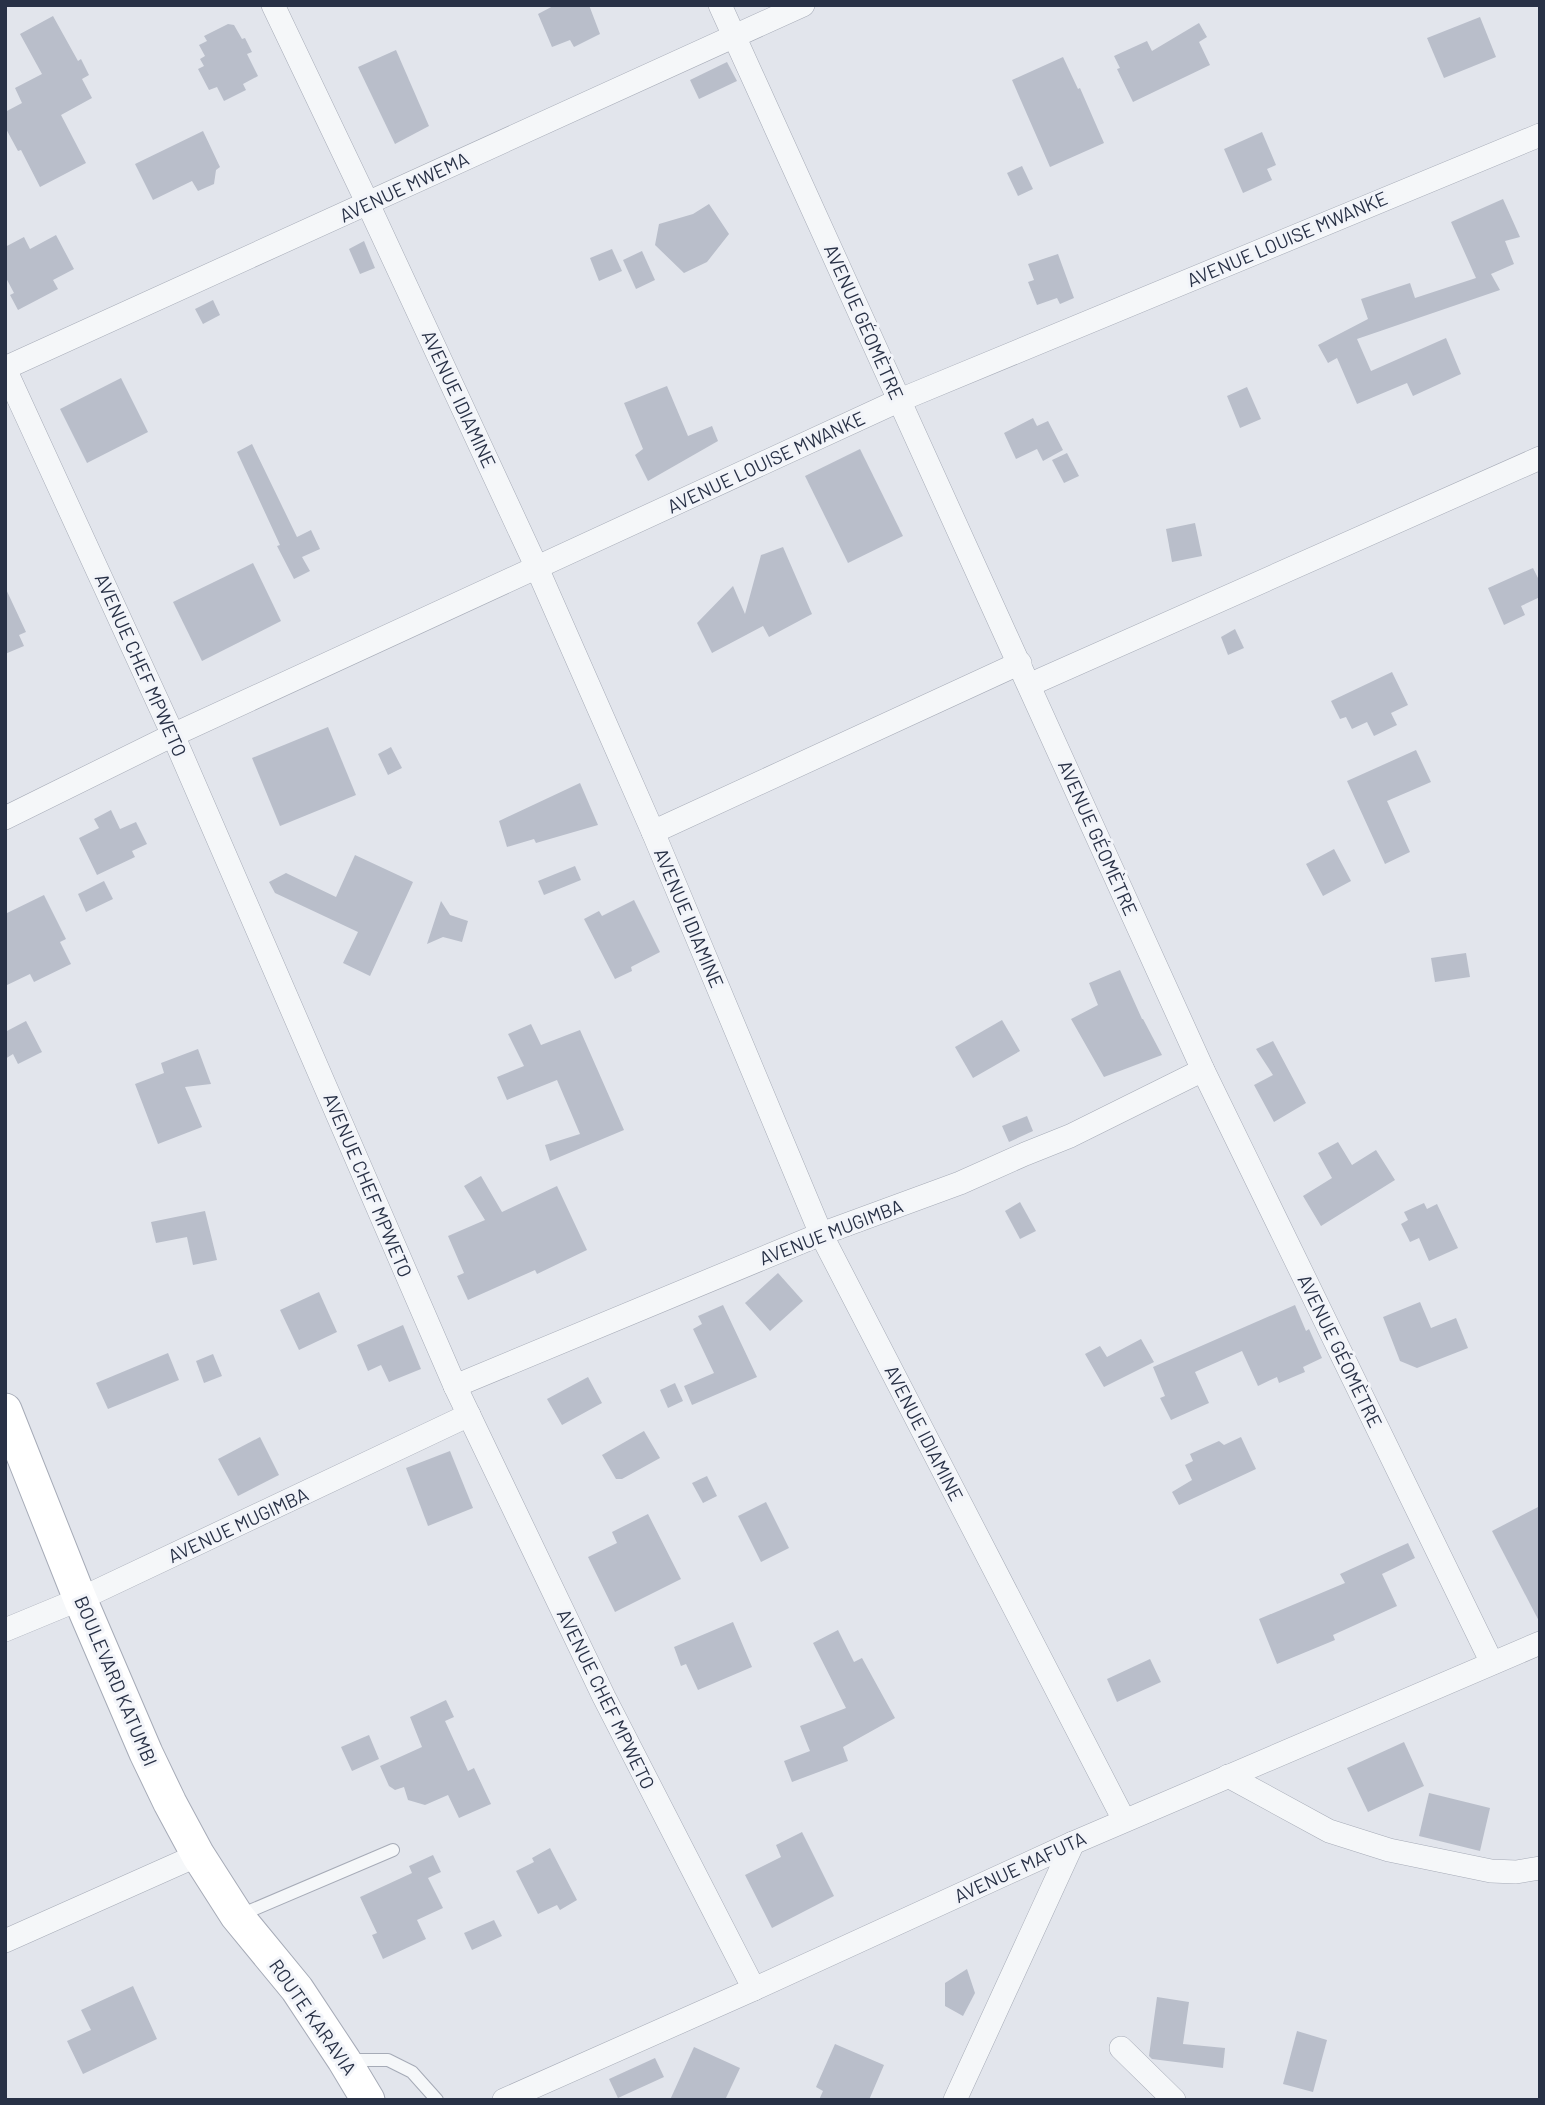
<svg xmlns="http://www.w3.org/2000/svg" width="1545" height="2105" font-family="Barlow,sans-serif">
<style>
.building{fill:#b9beca}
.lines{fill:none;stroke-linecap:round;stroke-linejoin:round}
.lane-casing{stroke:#a6abb7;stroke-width:14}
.street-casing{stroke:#a6abb7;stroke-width:24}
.secondary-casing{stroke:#a6abb7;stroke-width:35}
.lane{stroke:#f5f7f9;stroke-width:12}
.street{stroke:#f5f7f9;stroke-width:23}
.secondary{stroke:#fff;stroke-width:33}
.labels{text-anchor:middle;stroke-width:6;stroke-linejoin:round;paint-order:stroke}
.street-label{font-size:19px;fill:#283146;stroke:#f2f4f9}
</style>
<rect width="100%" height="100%" fill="#e2e5ec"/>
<g class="building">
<polygon points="555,5 589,5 600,34 574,47 570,40 552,47 538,14"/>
<polygon points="53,16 78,61 81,59 89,75 82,79 92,98 61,115 86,163 40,187 21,150 18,151 5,127 5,112 22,103 15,88 42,74 20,34"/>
<polygon points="1480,17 1496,57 1444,78 1427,38"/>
<polygon points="1199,23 1207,37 1199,42 1210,65 1133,102 1117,69 1120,68 1114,56 1147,41 1152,51"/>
<polygon points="228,24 234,25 242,39 245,38 252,52 247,54 258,76 243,84 246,90 224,101 217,87 209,90 198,69 204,66 200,59 205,56 199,45 207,41 204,36"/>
<polygon points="396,50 429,126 395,144 358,67"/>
<polygon points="1063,57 1078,89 1080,88 1104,143 1050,167 1012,80"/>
<polygon points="727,62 737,81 699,99 690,80"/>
<polygon points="203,131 220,167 216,170 214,184 198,191 192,181 153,200 135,164"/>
<polygon points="1262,132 1276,165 1267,169 1272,180 1243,193 1224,149"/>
<polygon points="1022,166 1033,189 1018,196 1007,173"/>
<polygon points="1503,199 1520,237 1505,241 1514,264 1491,274 1500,290 1357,339 1371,371 1446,338 1461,374 1413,396 1407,383 1357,404 1337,358 1328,363 1318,345 1368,319 1361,299 1410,283 1415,298 1476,278 1451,222"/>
<polygon points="709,204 729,234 707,262 684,273 655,245 659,224 693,214"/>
<polygon points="56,235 74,269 53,280 58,289 18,310 10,295 14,293 5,276 5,247 24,237 30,249"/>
<polygon points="364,241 375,268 360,274 349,249"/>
<polygon points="612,249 622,271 599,281 590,258"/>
<polygon points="642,251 655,280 636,289 623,260"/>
<polygon points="1058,254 1074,298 1060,304 1057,298 1037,305 1028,282 1034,280 1028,264"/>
<polygon points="213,300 220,315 203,324 195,309"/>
<polygon points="121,378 148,432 87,463 60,409"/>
<polygon points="667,386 688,436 712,426 718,441 648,481 635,455 643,449 624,403"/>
<polygon points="1247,387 1261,419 1240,428 1227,396"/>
<polygon points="1033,418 1037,426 1048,421 1063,450 1043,461 1037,449 1016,459 1004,433"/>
<polygon points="252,444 297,537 311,530 320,549 302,557 310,571 294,579 277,546 280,545 237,452"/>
<polygon points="860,449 903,536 848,563 805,476"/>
<polygon points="1067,453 1079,476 1064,483 1052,460"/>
<polygon points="1195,523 1202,556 1172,562 1166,529"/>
<polygon points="783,547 812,614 769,637 763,626 712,653 697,623 733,586 745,614 761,555"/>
<polygon points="253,563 281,621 202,661 173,602"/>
<polygon points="1533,568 1540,582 1540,597 1521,606 1525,615 1504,625 1488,588"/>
<polygon points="5,587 26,632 19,635 24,646 5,654"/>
<polygon points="1235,629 1244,648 1228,655 1221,637"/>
<polygon points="1392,672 1408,705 1391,713 1397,725 1374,736 1367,722 1352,729 1346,717 1340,719 1331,701"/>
<polygon points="328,727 356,795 280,826 252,758"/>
<polygon points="391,747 402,768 388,775 378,754"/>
<polygon points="1416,750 1431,782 1387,801 1410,852 1385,864 1347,781"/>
<polygon points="580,783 598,825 536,843 534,839 507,847 499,821"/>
<polygon points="111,810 120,829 136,822 147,844 132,851 135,857 97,875 79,838 99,828 94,819"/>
<polygon points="1334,849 1351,881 1323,896 1306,864"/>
<polygon points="355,855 413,882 370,976 343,963 358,932 275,893 269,882 286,873 336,897"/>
<polygon points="575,866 581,880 544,895 538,881"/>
<polygon points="104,881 113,899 86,912 78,894"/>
<polygon points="44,895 66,939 60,942 71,964 34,982 30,974 5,986 5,914"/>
<polygon points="634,900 660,952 631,967 632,971 615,979 584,919 599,911 602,916"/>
<polygon points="441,901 450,915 468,921 462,942 443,937 427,944"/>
<polygon points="1466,953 1470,977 1435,982 1431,958"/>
<polygon points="1120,970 1142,1019 1143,1019 1162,1055 1104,1077 1071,1019 1098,1005 1089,983"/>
<polygon points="1002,1020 1020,1051 973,1078 955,1047"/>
<polygon points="26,1021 42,1052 18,1064 13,1054 5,1059 5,1032"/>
<polygon points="531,1024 541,1045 580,1030 624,1130 550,1161 545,1145 580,1134 557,1080 507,1100 497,1077 524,1066 508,1034"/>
<polygon points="1273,1041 1306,1103 1274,1122 1254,1085 1273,1075 1256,1049"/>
<polygon points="198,1049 211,1084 185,1087 202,1127 158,1144 135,1084 164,1073 161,1063"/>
<polygon points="1027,1116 1033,1131 1009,1142 1002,1126"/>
<polygon points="1338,1142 1352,1165 1376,1150 1395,1180 1321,1226 1303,1196 1332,1178 1318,1153"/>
<polygon points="481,1176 502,1212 557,1186 587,1250 537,1274 535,1270 468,1300 457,1276 464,1273 448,1236 485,1220 464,1186"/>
<polygon points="1020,1202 1036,1231 1020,1239 1005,1211"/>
<polygon points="1424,1203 1427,1209 1437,1204 1458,1248 1429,1261 1419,1238 1410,1242 1401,1224 1408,1220 1404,1212"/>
<polygon points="205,1211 217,1260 193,1265 187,1237 156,1243 151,1222"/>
<polygon points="778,1273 803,1301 770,1331 745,1303"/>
<polygon points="319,1292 337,1332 299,1350 280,1310"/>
<polygon points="1420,1302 1431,1328 1456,1318 1468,1348 1417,1368 1400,1361 1383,1317"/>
<polygon points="723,1305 757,1377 692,1405 684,1386 714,1373 693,1329 702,1324 698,1316"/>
<polygon points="1295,1305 1306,1331 1309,1329 1322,1358 1303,1367 1305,1372 1279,1383 1277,1377 1258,1386 1242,1351 1195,1372 1209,1403 1171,1420 1160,1398 1165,1396 1153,1367"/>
<polygon points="403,1325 421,1369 389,1382 381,1365 368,1371 357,1345"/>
<polygon points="1141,1339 1154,1362 1104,1387 1085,1354 1100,1346 1107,1357"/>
<polygon points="168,1353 179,1380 108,1409 96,1383"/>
<polygon points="213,1354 222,1376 204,1383 196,1361"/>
<polygon points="588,1377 602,1403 562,1425 547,1399"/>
<polygon points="675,1383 683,1401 668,1408 660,1390"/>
<polygon points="644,1431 660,1458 622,1479 616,1479 602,1455"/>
<polygon points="260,1437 279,1475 238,1496 218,1459"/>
<polygon points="1241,1437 1256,1469 1179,1505 1172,1492 1192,1480 1185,1465 1193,1461 1190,1454 1219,1441 1224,1445"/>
<polygon points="450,1451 473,1508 428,1526 406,1468"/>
<polygon points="707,1476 717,1496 703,1503 692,1483"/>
<polygon points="766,1502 789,1548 761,1562 738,1516"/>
<polygon points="1540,1506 1540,1623 1492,1531"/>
<polygon points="648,1514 681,1579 615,1612 588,1557 617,1543 612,1532"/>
<polygon points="1408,1543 1415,1558 1382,1574 1397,1606 1333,1635 1335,1640 1277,1664 1259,1619 1345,1583 1340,1574"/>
<polygon points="733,1622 752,1667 698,1690 686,1664 681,1666 674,1647"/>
<polygon points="838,1630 854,1662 862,1658 895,1718 843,1747 848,1761 792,1782 784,1761 810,1751 800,1726 846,1708 813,1643"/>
<polygon points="1150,1659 1161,1682 1117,1702 1107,1679"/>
<polygon points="446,1700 454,1717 445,1721 468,1771 474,1768 491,1804 459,1818 448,1795 425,1805 408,1800 404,1787 395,1790 389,1786 380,1766 422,1747 410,1717"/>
<polygon points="369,1735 379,1759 352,1771 341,1747"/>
<polygon points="1404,1742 1424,1786 1368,1812 1347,1768"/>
<polygon points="1429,1793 1490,1808 1480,1851 1419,1836"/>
<polygon points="802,1832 834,1896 772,1928 745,1875 781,1857 776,1845"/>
<polygon points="550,1848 577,1900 560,1910 557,1905 538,1914 516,1871 534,1862 532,1858"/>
<polygon points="433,1855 441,1872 428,1878 443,1908 417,1920 426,1939 383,1959 372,1935 377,1933 360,1897 412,1873 409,1866"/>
<polygon points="494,1920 502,1936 472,1950 464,1933"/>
<polygon points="967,1969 975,1993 963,2016 945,2006 945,1983"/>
<polygon points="133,1986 157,2039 83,2074 67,2041 91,2030 81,2010"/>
<polygon points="1157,1997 1189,2002 1183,2044 1225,2048 1223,2068 1152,2059 1149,2056"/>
<polygon points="1297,2031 1327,2040 1313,2092 1283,2084"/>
<polygon points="835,2044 884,2065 869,2100 819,2100 823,2091 816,2087"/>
<polygon points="694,2047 740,2068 725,2100 670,2100"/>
<polygon points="655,2058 664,2077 618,2098 609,2079"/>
</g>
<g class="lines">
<g class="lane-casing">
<g id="lane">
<polyline points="238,1916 393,1850"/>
<polyline points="348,2060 388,2060 412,2072 437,2100"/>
</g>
</g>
<g class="street-casing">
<g id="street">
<polyline points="273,5 368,204 537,568 653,832 821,1234 1124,1820"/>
<polyline points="720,5 1203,1070 1492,1663"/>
<polyline points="5,368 803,5"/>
<polyline points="5,369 173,735 455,1386 604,1697 754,1989"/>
<polyline points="1029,685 1540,458"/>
<polyline points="5,818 173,735 900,400 1540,135"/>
<polyline points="653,832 1020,663"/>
<polyline points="455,1386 821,1234 960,1183 1025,1154 1070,1136 1203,1070"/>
<polyline points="5,1630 80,1599 469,1415"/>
<polyline points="1228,1776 1329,1831 1389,1850 1491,1871 1516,1872 1540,1868"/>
<polyline points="5,1941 198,1855"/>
<polyline points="1121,2048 1174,2100"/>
<polyline points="504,2100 754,1989 1073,1843 1540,1643"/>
<polyline points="955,2100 1073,1843"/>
</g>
</g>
<g class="secondary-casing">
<polyline id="secondary" points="5,1410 80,1599 146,1753 170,1803 198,1855 237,1916 297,1989 344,2060 368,2100"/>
</g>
<use href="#lane" class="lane"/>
<use href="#street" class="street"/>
<use href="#secondary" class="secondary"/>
</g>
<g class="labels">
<g class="street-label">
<text transform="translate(404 187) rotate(-25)" y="7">AVENUE MWEMA</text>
<text transform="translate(1287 239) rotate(-23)" y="7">AVENUE LOUISE MWANKE</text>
<text transform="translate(864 322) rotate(66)" y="7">AVENUE GÉOMÈTRE</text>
<text transform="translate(459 399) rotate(65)" y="7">AVENUE IDIAMINE</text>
<text transform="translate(766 462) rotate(-25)" y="7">AVENUE LOUISE MWANKE</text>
<text transform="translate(141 665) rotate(66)" y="7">AVENUE CHEF MPWETO</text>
<text transform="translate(1098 838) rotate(66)" y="7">AVENUE GÉOMÈTRE</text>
<text transform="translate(689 918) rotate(67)" y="7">AVENUE IDIAMINE</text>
<text transform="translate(368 1185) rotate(67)" y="7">AVENUE CHEF MPWETO</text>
<text transform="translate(831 1232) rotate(-21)" y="7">AVENUE MUGIMBA</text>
<text transform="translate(1340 1351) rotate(64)" y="7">AVENUE GÉOMÈTRE</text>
<text transform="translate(924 1433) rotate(63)" y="7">AVENUE IDIAMINE</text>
<text transform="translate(238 1525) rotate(-25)" y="7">AVENUE MUGIMBA</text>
<text transform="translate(116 1681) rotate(67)" y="7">BOULEVARD KATUMBI</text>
<text transform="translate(606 1699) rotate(64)" y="7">AVENUE CHEF MPWETO</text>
<text transform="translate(1020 1867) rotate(-25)" y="7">AVENUE MAFUTA</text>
<text transform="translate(313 2017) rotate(55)" y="7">ROUTE KARAVIA</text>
</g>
</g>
<rect width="1545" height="2105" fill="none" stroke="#283146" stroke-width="14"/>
</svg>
